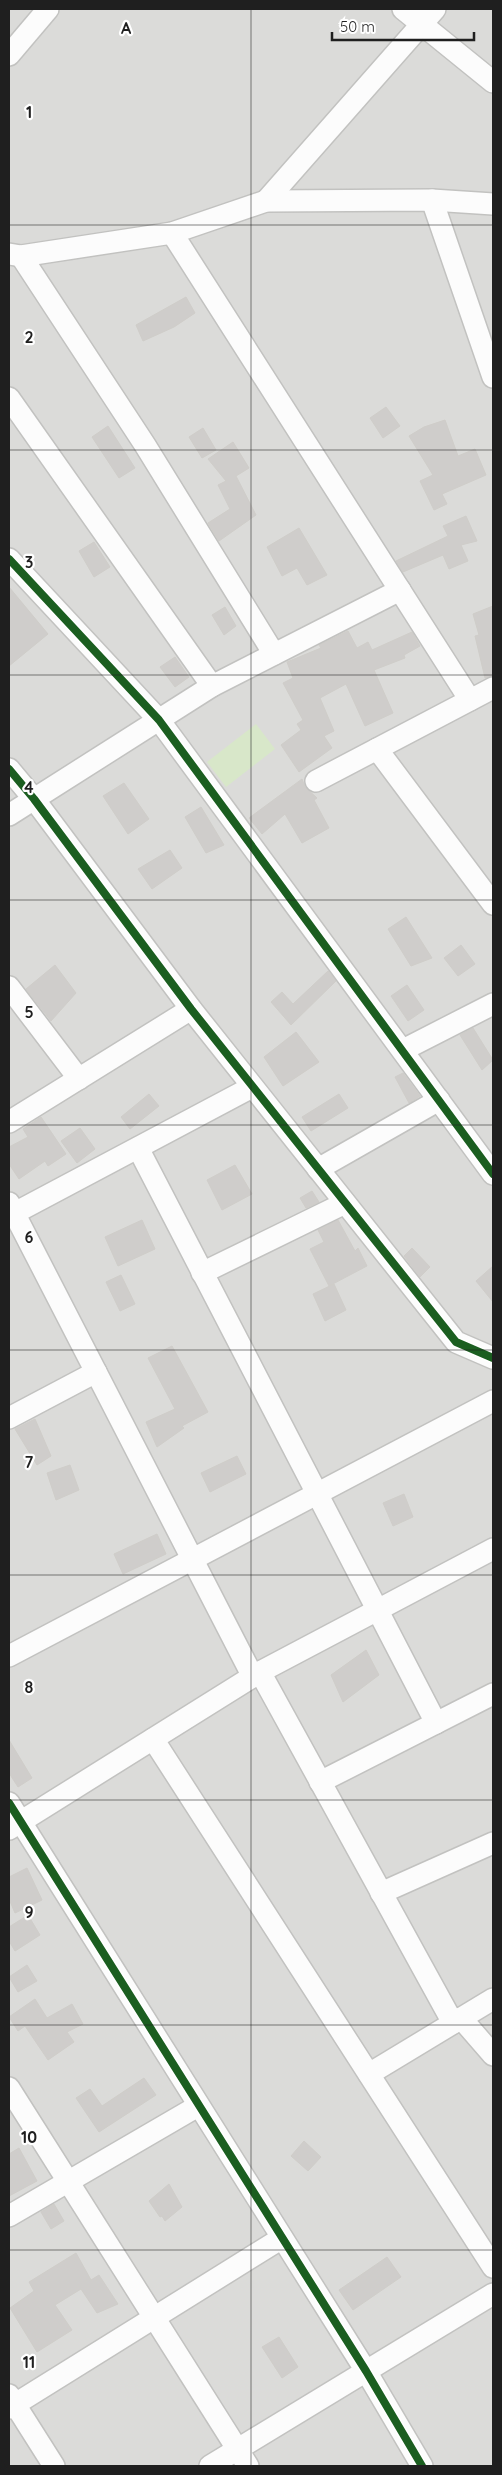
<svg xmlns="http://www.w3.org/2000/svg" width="502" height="2475" font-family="Quicksand,sans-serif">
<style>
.residential{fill:#dbdbd9}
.grass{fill:#d8e7c9}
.building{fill:#cfcdcb;stroke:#cfcdc9}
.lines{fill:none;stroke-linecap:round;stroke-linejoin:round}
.minor-casing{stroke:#c2c2c0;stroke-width:24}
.minor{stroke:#fcfcfc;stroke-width:21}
.cycleway-casing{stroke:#fff;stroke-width:11}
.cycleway{stroke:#1b5e20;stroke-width:8}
.grid{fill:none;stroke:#1f1f1f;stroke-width:1;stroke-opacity:0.55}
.grid-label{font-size:16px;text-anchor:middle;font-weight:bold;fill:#1f1f1f;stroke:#fff;stroke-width:4.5;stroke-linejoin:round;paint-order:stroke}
</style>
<rect width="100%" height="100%" fill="#ecebe8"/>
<rect class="residential" x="9" y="9" width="484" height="2457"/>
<polygon class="grass" points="256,724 275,749 226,787 207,762"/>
<g class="building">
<polygon points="186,297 195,313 174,327 143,341 136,325"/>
<polygon points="386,407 400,426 383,438 370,418"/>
<polygon points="445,420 458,456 475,449 486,475 442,494 447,504 434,510 420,481 433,475 409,436 424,427"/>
<polygon points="108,426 135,468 119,478 92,437"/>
<polygon points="203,428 216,450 202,458 189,437"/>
<polygon points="233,442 249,468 236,476 256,515 219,541 208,523 230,509 218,485 226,481 208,459"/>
<polygon points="466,516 477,541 461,545 468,561 449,569 443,555 403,572 396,561 448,536 443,526"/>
<polygon points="299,528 327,575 307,585 297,568 282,576 267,547"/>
<polygon points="94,542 110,567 94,577 79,551"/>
<polygon points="9,587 48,634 9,666"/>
<polygon points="493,606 493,676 485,678 475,636 479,635 473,614"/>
<polygon points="225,607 236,626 224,635 212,615"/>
<polygon points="348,631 357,648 368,642 372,650 412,632 420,646 404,655 405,658 374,670 393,713 365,726 346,684 320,698 334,731 324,736 332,748 299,772 281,745 301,730 297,724 303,720 283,683 293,678 287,662 321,648 319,645"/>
<polygon points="175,657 189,677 175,687 160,667"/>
<polygon points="302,779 305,787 317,798 314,800 329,828 302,843 285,814 262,834 249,818"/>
<polygon points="124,783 149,819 128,834 103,796"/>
<polygon points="201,807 224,845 206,853 185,817"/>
<polygon points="170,850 182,868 152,889 138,869"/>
<polygon points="406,917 432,958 411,966 388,929"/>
<polygon points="461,945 475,964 458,976 444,958"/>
<polygon points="55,965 76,993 51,1021 26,989"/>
<polygon points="328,971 336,981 291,1025 271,1002 282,992 293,1004"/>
<polygon points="407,985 424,1010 408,1021 391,996"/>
<polygon points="473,1028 493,1060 482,1070 460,1035"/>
<polygon points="296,1032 319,1062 283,1086 264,1057"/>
<polygon points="403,1073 420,1096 409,1103 395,1077"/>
<polygon points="149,1094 159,1106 130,1129 121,1117"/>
<polygon points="339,1094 348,1108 311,1131 302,1117"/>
<polygon points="41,1117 66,1154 48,1166 45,1161 19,1179 9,1164 9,1147 28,1137 23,1129"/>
<polygon points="80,1128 95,1149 77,1163 61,1141"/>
<polygon points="235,1165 252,1194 222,1210 207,1180"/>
<polygon points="312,1191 319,1202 306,1208 300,1198"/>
<polygon points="142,1220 155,1249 118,1266 105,1237"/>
<polygon points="338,1220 355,1251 358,1248 367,1266 329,1286 310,1249 324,1242 318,1230"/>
<polygon points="412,1248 430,1267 420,1277 404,1256"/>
<polygon points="493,1266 493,1302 476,1281"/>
<polygon points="121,1275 135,1304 120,1311 106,1282"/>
<polygon points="334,1284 346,1310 325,1321 313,1294"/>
<polygon points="172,1346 208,1412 182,1426 184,1428 157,1447 146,1422 175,1409 148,1358"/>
<polygon points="35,1419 51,1456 37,1465 15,1429"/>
<polygon points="237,1456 246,1474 210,1492 201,1473"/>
<polygon points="70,1465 79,1490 56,1500 47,1473"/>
<polygon points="404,1494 413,1517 393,1526 383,1503"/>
<polygon points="157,1534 166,1554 123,1574 114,1554"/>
<polygon points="366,1650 379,1675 343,1702 331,1675"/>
<polygon points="9,1740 32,1778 18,1787 9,1773"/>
<polygon points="27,1868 42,1900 15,1913 9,1899 9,1877"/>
<polygon points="28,1915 40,1935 15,1951 9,1941 9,1927"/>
<polygon points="27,1965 37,1981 18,1992 9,1977"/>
<polygon points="35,1999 47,2018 72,2004 83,2024 67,2032 74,2042 48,2060 25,2026 18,2031 9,2017"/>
<polygon points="144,2078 156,2095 99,2132 76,2098 90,2089 102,2106"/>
<polygon points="304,2141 321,2157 308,2171 291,2156"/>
<polygon points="19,2148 37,2181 9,2196 9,2154"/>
<polygon points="169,2184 182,2207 165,2221 162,2216 160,2217 149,2201"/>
<polygon points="54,2204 64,2221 51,2229 41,2212"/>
<polygon points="76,2253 91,2280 99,2275 118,2304 97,2313 81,2289 55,2305 72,2330 37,2352 10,2308 34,2291 29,2282"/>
<polygon points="387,2257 401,2277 353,2310 339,2290"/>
<polygon points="279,2337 298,2367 282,2378 262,2347"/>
</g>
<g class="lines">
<g class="minor-casing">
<g id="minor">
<polyline points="403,9 493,82"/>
<polyline points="9,55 48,9"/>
<polyline points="432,200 493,377"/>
<polyline points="266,201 435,9"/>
<polyline points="172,233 470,700"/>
<polyline points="9,254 21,256 172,233 266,201 432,200 493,204"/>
<polyline points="21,256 145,445 274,654"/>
<polyline points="9,398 212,686"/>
<polyline points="9,559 159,720 493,1174"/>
<polyline points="377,749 493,904"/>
<polyline points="9,769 34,799 191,1009 456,1342 493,1358"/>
<polyline points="316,781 493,688"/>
<polyline points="9,815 212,686 400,590"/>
<polyline points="9,987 79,1079"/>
<polyline points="403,1050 493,1004"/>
<polyline points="9,1122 191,1009"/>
<polyline points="138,1148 436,1723"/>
<polyline points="318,1169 439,1100"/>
<polyline points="9,1203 253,1677"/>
<polyline points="9,1216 252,1087"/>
<polyline points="202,1273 345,1203"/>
<polyline points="9,1418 96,1372"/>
<polyline points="9,1656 493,1401"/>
<polyline points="260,1672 453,2023"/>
<polyline points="153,1739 493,2267"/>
<polyline points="320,1782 493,1694"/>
<polyline points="9,1803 366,2371 422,2466"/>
<polyline points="9,1829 260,1672 493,1549"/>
<polyline points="381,1893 493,1843"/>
<polyline points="461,2018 493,2055"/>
<polyline points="369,2074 493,1999"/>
<polyline points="9,2088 248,2466"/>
<polyline points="9,2216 198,2106"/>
<polyline points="9,2395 54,2466"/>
<polyline points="9,2408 282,2238"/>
<polyline points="210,2466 493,2294"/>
</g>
</g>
<use href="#minor" class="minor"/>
<g class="cycleway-casing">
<g id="cycleway">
<polyline points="9,559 159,720 493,1174"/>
<polyline points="9,769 34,799 191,1009 456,1342 493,1358"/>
<polyline points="9,1803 366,2371 422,2466"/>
</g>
</g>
<use href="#cycleway" class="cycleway"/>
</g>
<path class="grid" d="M251,9V2466M9,225H493M9,450H493M9,675H493M9,900H493M9,1125H493M9,1350H493M9,1575H493M9,1800H493M9,2025H493M9,2250H493"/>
<g class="grid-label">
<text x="126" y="34">A</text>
<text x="29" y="118">1</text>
<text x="29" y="343">2</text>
<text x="29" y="568">3</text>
<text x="29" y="793">4</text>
<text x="29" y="1018">5</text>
<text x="29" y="1243">6</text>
<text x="29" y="1468">7</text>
<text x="29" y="1693">8</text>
<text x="29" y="1918">9</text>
<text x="29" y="2143">10</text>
<text x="29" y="2368">11</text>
</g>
<rect width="502" height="2475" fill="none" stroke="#1f1f1f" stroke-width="20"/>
<path d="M332 32v8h142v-8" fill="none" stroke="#1f1f1f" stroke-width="2.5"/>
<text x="340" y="32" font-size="15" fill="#1f1f1f" stroke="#ffffff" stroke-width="4" paint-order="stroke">50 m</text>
</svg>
